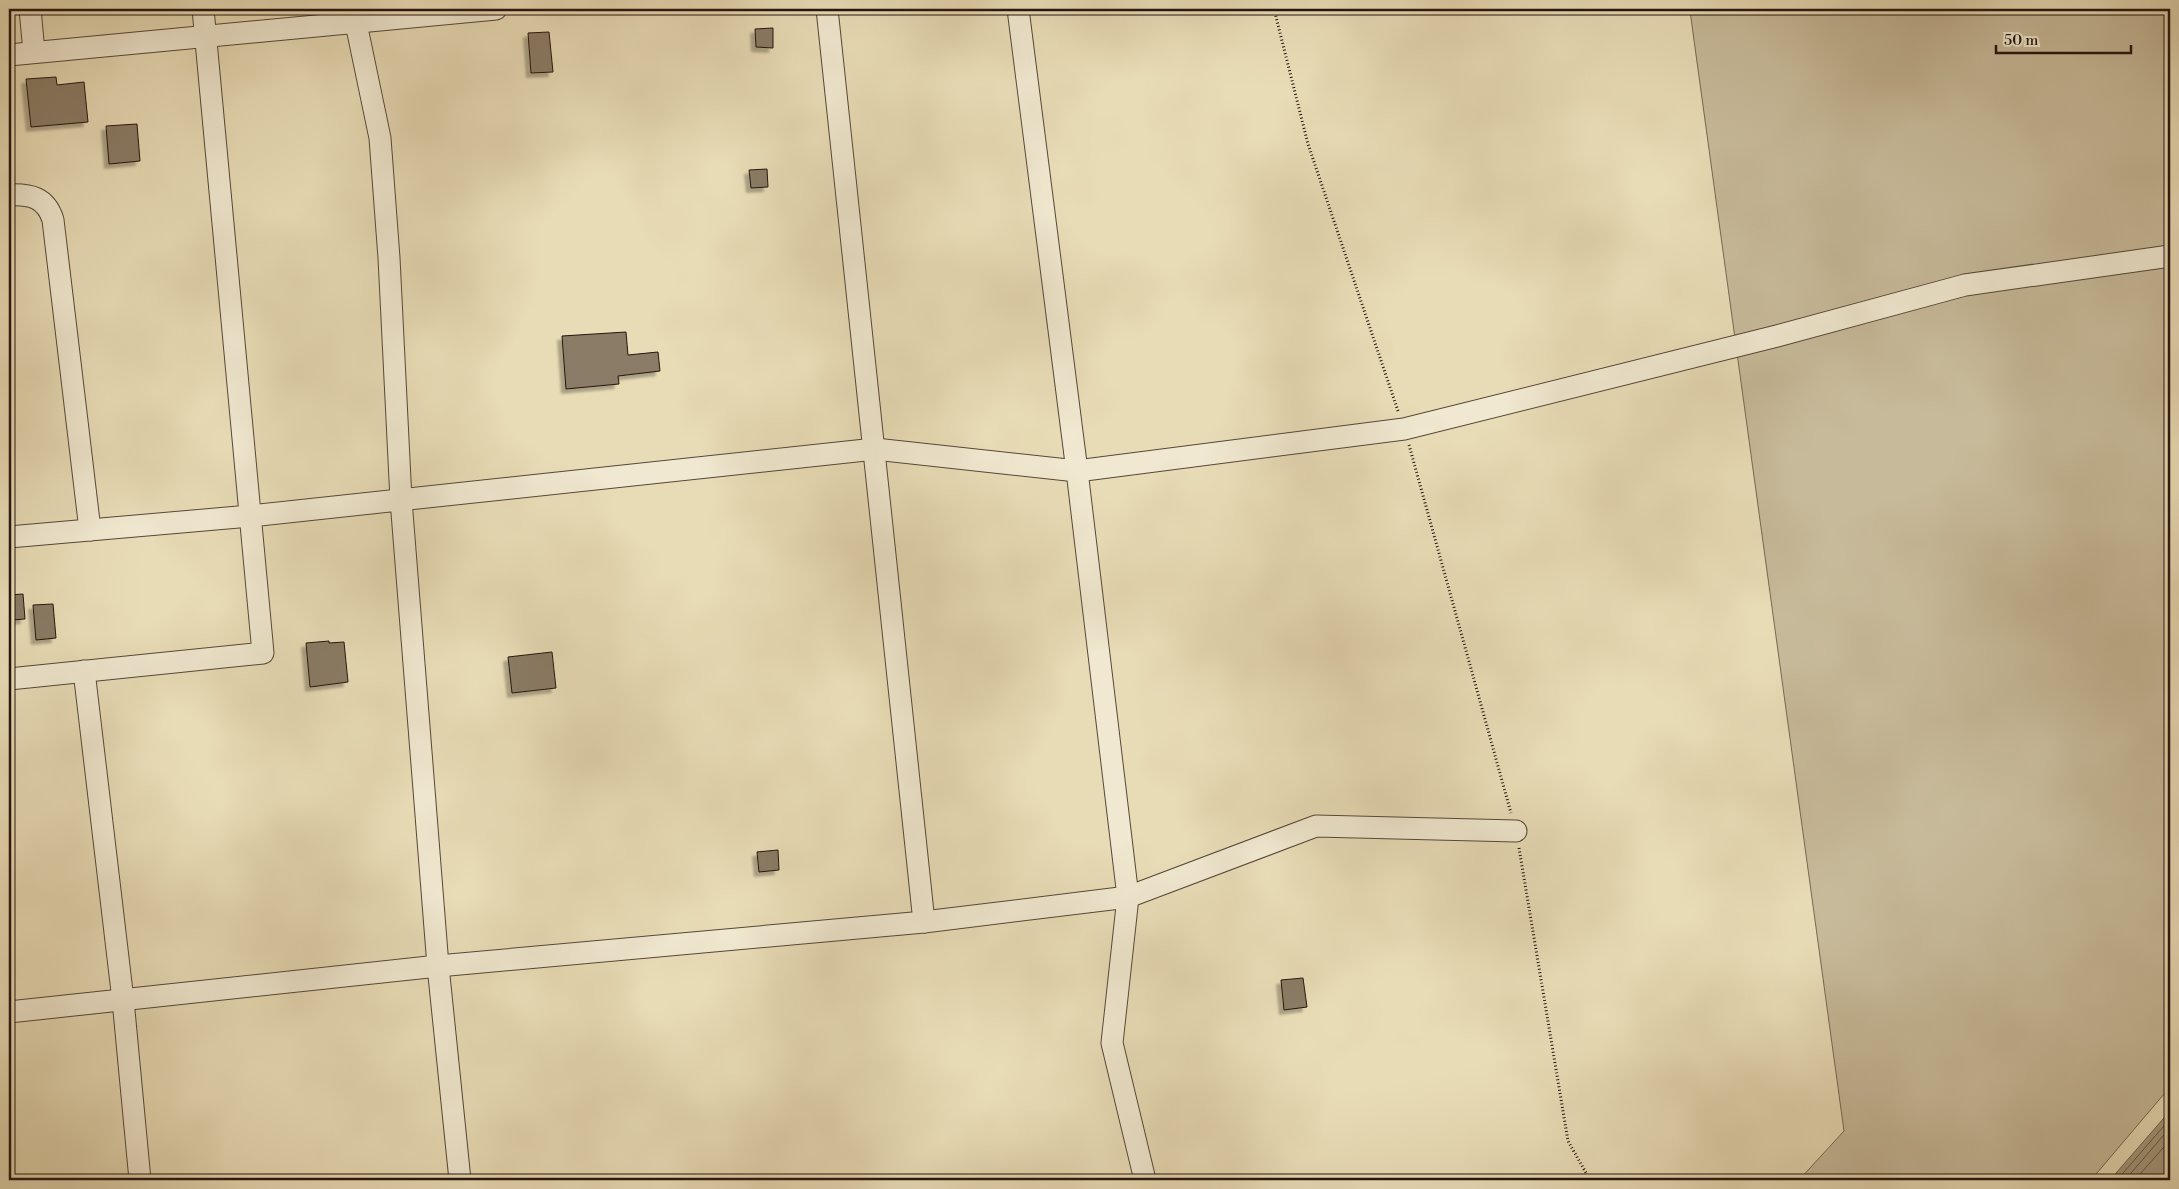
<svg xmlns="http://www.w3.org/2000/svg" width="2179" height="1189" font-family="'Libre Bodoni',serif">
<style>
.green{fill:#c7ba9a;stroke:#766854}
.water{fill:#a5987d;stroke:#716451}
.lines{fill:none;stroke-linecap:round;stroke-linejoin:round}
.shore{stroke:#645646;stroke-width:1}
.building{fill:#8a7c66;stroke:#24150f;filter:url(#shadow)}
.minor-casing{stroke:#554739;stroke-width:23}
.path{stroke:#24150f;stroke-width:3;stroke-dasharray:1 2.5;stroke-linecap:butt}
.minor{stroke:#f0e8d0;stroke-width:21}
</style>
<defs>
<filter id="shadow"><feDropShadow dx="-4.5" dy="4.5" stdDeviation="1" flood-color="#0004"/></filter>
</defs>
<rect width="100%" height="100%" fill="#e8dcb6"/>
<filter id="stains"><feTurbulence type="fractalNoise" baseFrequency=".004" numOctaves="4"/><feColorMatrix values="0 0 0 0 .2 0 0 0 0 .09 0 0 0 0 .02 0 0 0 .5 -.17"/></filter>
<radialGradient id="worn" r=".72"><stop offset=".6" stop-color="#630" stop-opacity="0"/><stop offset="1" stop-color="#630" stop-opacity=".3"/></radialGradient>
<polygon class="green" points="1692,9 2170,9 2170,1087 2091,1180 1799,1180 1844,1131 1690,11"/>
<polygon class="water" points="2170,1111 2170,1180 2110,1180"/>
<g class="lines">
<g class="shore">
<polyline points="2117,1180 2170,1119"/>
<polyline points="2125,1180 2170,1128"/>
<polyline points="2135,1180 2170,1140"/>
</g>
</g>
<g class="building">
<polygon points="773,28 773,48 756,47 755,29"/>
<polygon points="549,32 553,72 531,73 528,33"/>
<polygon points="56,77 57,85 84,82 88,122 31,127 26,79"/>
<polygon points="137,124 140,161 109,164 106,126"/>
<polygon points="767,169 768,187 751,188 749,170"/>
<polygon points="626,332 628,355 658,352 660,371 618,376 619,384 566,389 562,336"/>
<polygon points="23,594 25,619 11,620 9,595"/>
<polygon points="53,604 56,638 36,640 33,605"/>
<polygon points="329,641 329,643 344,642 348,682 310,687 306,643"/>
<polygon points="552,652 556,688 512,693 508,657"/>
<polygon points="778,850 779,870 759,872 757,852"/>
<polygon points="1303,978 1307,1007 1284,1010 1281,980"/>
</g>
<g class="lines">
<g class="minor-casing">
<g id="minor">
<polyline points="30,9 34,52"/>
<polyline points="353,9 380,138 389,258 401,500 438,966 460,1180"/>
<polyline points="827,9 924,922"/>
<polyline points="1018,9 1077,471 1128,897 1112,1043 1145,1180"/>
<polyline points="9,55 496,9"/>
<path d="M9,195C30,194 46,197 53,220L90,530"/>
<polyline points="9,537 250,516 875,449 1077,471 1404,429 1777,336 1965,285 2170,256"/>
<polyline points="84,671 123,1000 140,1180"/>
<polyline points="9,679 263,653 203,9"/>
<polyline points="9,1012 438,966 924,922 1128,897 1316,826 1516,831"/>
</g>
</g>
<g class="path">
<polyline points="1274,9 1308,144 1398,411"/>
<polyline points="1409,445 1511,813"/>
<polyline points="1519,848 1568,1141 1590,1180"/>
</g>
<use href="#minor" class="minor"/>
</g>
<rect width="2179" height="1189" fill="none" stroke="#e8dcb6" stroke-width="30"/>
<rect x="10" y="10" width="2159" height="1169" fill="none" stroke="#24150f" stroke-width="2.5"/>
<rect x="15" y="15" width="2149" height="1159" fill="none" stroke="#24150f"/>
<path d="M1996 45v8h135v-8" fill="none" stroke="#24150f" stroke-width="2.5"/>
<text x="2004" y="45" font-size="15" fill="#24150f" stroke="#f0e8d0" stroke-width="4" paint-order="stroke">50 m</text>
<rect width="100%" height="100%" filter="url(#stains)"/>
<rect width="100%" height="100%" fill="url(#worn)"/>
</svg>
